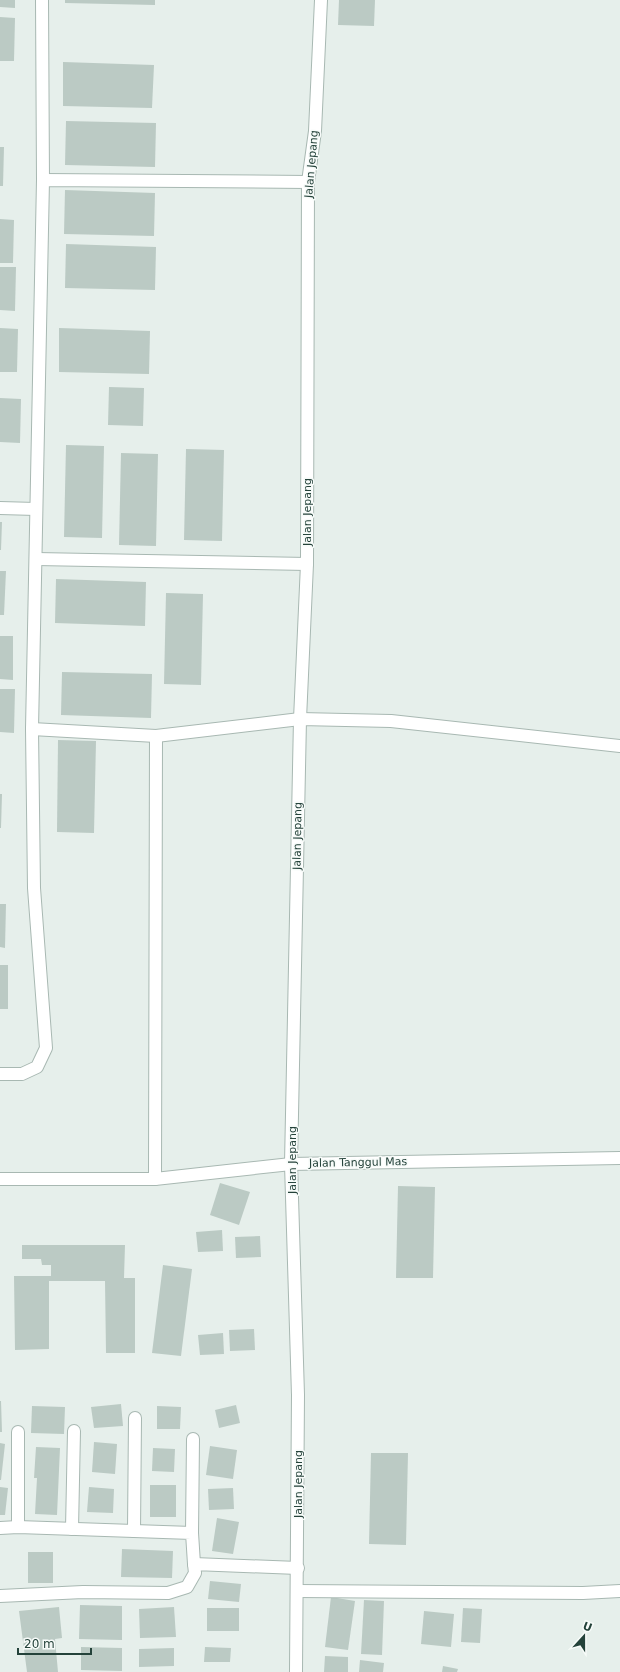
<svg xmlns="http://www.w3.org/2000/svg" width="620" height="1672" font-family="'DejaVu Sans',sans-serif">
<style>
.building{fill:#bbcac4}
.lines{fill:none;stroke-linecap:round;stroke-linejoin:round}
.minor-casing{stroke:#a8b8b2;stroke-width:14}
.minor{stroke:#fff;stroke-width:12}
.labels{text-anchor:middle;stroke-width:3;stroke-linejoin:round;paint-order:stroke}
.street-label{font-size:11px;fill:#24423a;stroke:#f7fbf9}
</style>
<rect width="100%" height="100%" fill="#e6efeb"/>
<g class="building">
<polygon points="0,0 15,0 15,8 0,7"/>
<polygon points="65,0 155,0 155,5 65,3"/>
<polygon points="339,0 375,0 374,26 338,25"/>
<polygon points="0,17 15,18 14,61 0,61"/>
<polygon points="63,62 154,65 152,108 63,106"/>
<polygon points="66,121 156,123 155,167 65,165"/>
<polygon points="0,147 4,147 3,186 0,186"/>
<polygon points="65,190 155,193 154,236 64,234"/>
<polygon points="0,219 14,220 13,263 0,263"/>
<polygon points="66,244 156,247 155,290 65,288"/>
<polygon points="0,267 16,267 15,311 0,310"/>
<polygon points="0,328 18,329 17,372 0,372"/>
<polygon points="59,328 150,331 149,374 59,372"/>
<polygon points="109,387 144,388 143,426 108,425"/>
<polygon points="0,398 21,399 20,443 0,442"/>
<polygon points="66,445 104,446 102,538 64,537"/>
<polygon points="186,449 224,450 222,541 184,540"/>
<polygon points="121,453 158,454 156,546 119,545"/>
<polygon points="0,522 2,522 1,550 0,550"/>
<polygon points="0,571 6,571 4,615 0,615"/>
<polygon points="56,579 146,582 145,626 55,623"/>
<polygon points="166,593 203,594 201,685 164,684"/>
<polygon points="0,636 13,636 13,680 0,679"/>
<polygon points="62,672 152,674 151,718 61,715"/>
<polygon points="0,689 15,689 14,733 0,732"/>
<polygon points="58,740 96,741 94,833 57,832"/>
<polygon points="0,794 2,794 1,828 0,828"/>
<polygon points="0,904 6,904 5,948 0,947"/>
<rect x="0" y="965" width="8" height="44"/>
<polygon points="220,1183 250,1192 239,1225 210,1215"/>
<polygon points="398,1186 435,1187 433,1278 396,1278"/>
<polygon points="222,1230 223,1251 198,1252 196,1232"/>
<polygon points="260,1236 261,1257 236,1258 235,1237"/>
<polygon points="22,1245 125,1245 124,1278 135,1278 135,1353 106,1353 105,1281 49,1281 49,1349 15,1350 14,1276 51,1276 51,1265 42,1265 41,1259 22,1259"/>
<polygon points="163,1265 192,1269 181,1356 152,1353"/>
<polygon points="254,1329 255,1350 230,1351 229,1330"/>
<polygon points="223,1333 224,1354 200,1355 198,1335"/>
<polygon points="0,1401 1,1401 2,1432 0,1432"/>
<polygon points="121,1404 123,1426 94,1428 91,1407"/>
<polygon points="236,1405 240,1423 219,1428 215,1410"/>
<polygon points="32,1406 65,1407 64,1434 31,1433"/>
<polygon points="157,1406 181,1407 180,1429 157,1429"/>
<polygon points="94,1442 117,1444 115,1474 92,1472"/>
<polygon points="0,1443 5,1444 1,1480 0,1480"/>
<polygon points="210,1446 237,1450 233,1479 206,1475"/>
<polygon points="36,1447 60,1448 57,1515 35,1514 37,1478 34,1478"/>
<polygon points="153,1448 175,1449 174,1472 152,1471"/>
<polygon points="371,1453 408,1453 406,1545 369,1544"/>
<rect x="150" y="1485" width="26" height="32"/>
<polygon points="0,1487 8,1488 5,1515 0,1515"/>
<polygon points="89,1487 114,1489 113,1513 87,1512"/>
<polygon points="233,1488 234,1509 209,1510 208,1489"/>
<polygon points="217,1518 239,1522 233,1554 212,1551"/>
<polygon points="122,1549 173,1551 172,1578 121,1577"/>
<rect x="28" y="1552" width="25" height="31"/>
<polygon points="210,1581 241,1584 239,1602 208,1599"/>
<polygon points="331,1597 355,1601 348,1650 325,1647"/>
<polygon points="364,1600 384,1601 382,1655 361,1654"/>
<polygon points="80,1605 122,1606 122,1640 79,1639"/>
<polygon points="59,1607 62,1638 55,1639 58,1672 27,1672 19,1611"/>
<polygon points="174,1607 176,1637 140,1638 139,1609"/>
<rect x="207" y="1608" width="32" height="23"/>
<polygon points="463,1608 482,1609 480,1643 461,1642"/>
<polygon points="424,1611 454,1614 451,1647 421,1644"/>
<polygon points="81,1647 122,1648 122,1671 81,1670"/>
<polygon points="205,1647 231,1648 230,1662 204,1662"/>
<polygon points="174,1648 174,1666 139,1667 139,1649"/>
<polygon points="325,1656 348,1657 348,1672 324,1672"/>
<polygon points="360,1660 384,1663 383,1672 359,1672"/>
<polygon points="443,1666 458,1669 457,1672 442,1672"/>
</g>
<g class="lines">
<g class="minor-casing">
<g id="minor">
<polyline points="42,0 43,180"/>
<polyline points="0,508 36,509"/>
<polyline points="36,559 307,564"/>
<polyline points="32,729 156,736 300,719 391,721 620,746"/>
<polyline points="0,1074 22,1074 37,1067 46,1048 34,888 32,729 43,180 308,182"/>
<polyline points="0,1179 155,1179 291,1164 620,1158"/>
<polyline points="155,1179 156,736"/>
<polyline points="18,1432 18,1527"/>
<polyline points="0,1528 18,1527 192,1533 194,1564"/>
<polyline points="72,1529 74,1431"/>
<polyline points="134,1531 135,1418"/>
<polyline points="192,1533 193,1439"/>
<polyline points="297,1591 583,1593 620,1591"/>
<polyline points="0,1596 83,1592 168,1593 187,1587 195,1573 194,1564 298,1568"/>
<polyline points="296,1672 298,1395 291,1164 300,719 307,564 308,182 315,131 321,0"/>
</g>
</g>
<use href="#minor" class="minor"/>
</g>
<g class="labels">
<g class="street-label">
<text transform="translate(311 164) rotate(-85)" y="4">Jalan Jepang</text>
<text transform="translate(307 512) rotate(-90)" y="4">Jalan Jepang</text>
<text transform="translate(297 836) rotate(-89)" y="4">Jalan Jepang</text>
<text transform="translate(292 1160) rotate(-90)" y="4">Jalan Jepang</text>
<text transform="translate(358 1162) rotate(-1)" y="4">Jalan Tanggul Mas</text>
<text transform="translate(298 1484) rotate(-90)" y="4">Jalan Jepang</text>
</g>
</g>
<g transform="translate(584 1636) rotate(21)" stroke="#f7fbf9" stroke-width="3" paint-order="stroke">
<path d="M0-3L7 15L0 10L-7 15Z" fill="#24423a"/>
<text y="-6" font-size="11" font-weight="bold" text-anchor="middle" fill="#24423a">U</text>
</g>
<path d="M18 1648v6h73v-6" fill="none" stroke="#24423a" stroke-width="2"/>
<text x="24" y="1648" font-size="12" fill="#24423a" stroke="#f7fbf9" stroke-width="3" paint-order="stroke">20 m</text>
</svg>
